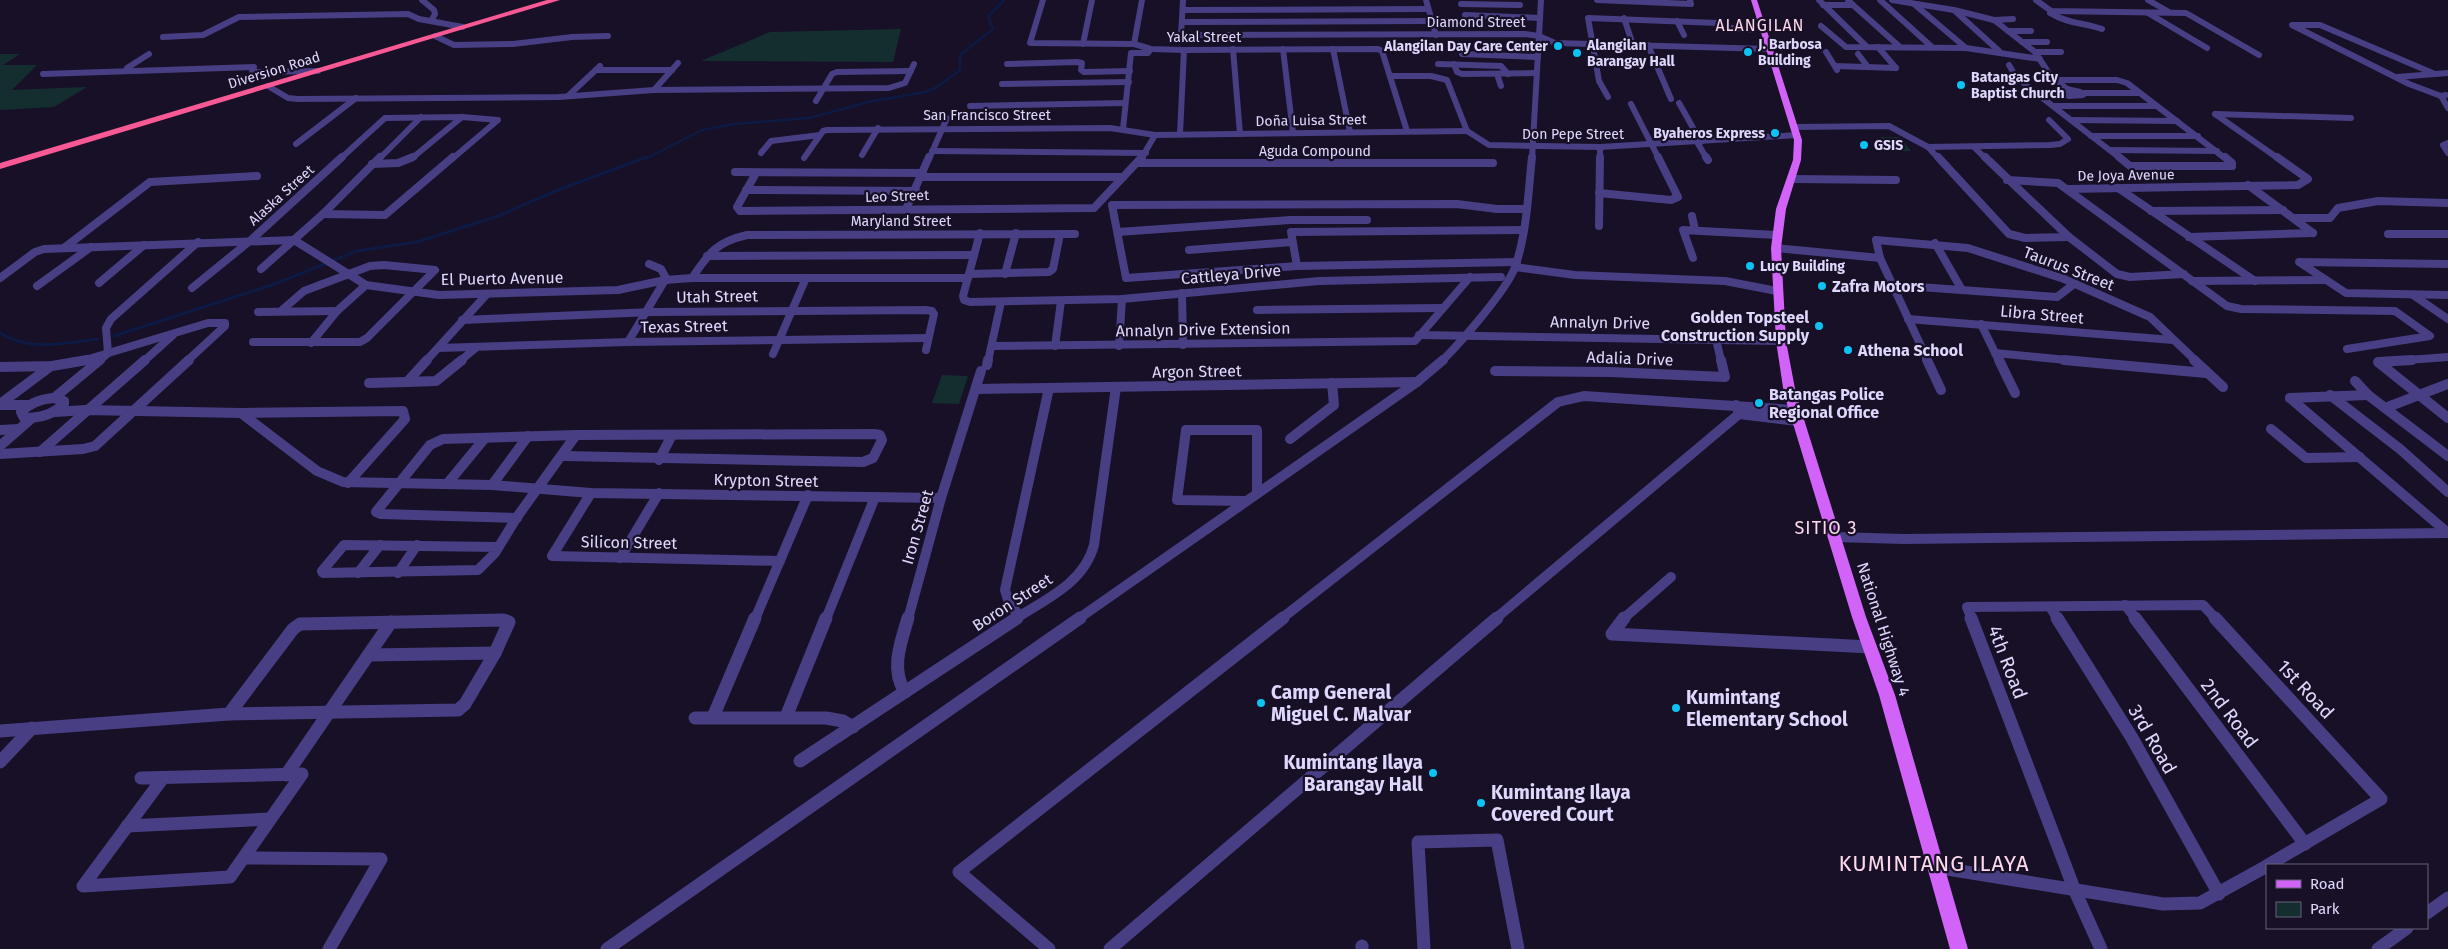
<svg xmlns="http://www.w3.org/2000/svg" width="2448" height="949" font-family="'Fira Sans',sans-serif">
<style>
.green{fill:#142e30}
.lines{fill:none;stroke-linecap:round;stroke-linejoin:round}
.stream-far1{stroke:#0d1a43;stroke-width:2.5}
.stream{stroke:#0d1a43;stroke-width:3}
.street-far3{stroke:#483e83;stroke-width:6}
.street-far2{stroke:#483e83;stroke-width:8}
.street-far1{stroke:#483e83;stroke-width:10}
.street{stroke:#483e83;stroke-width:13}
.primary{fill:#d163f8;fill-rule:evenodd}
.highway{fill:#f85893;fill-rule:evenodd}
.poi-dot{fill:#0cc3f4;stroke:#171026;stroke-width:2}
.labels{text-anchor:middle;stroke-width:4.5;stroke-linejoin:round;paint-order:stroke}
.far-street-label{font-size:14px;fill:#e0d7fd;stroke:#171026}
.far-poi-label{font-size:14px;font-weight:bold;fill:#e0d7fd;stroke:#171026;text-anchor:start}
.far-quarter-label{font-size:16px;letter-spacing:1px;fill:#fdd9ec;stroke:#171026}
.street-label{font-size:16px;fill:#e0d7fd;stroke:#171026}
.poi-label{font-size:16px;font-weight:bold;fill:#e0d7fd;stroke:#171026;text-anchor:start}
.neighbourhood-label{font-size:18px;letter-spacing:1px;fill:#fdd9ec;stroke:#171026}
.near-street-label{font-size:19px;fill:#e0d7fd;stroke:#171026}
.near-poi-label{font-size:19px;font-weight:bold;fill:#e0d7fd;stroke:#171026;text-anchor:start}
.near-quarter-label{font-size:22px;letter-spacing:1px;fill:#fdd9ec;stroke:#171026}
</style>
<rect width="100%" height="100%" fill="#171026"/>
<g class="green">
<polygon points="901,29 893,62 701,61 770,32"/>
<polygon points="0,54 20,54 3,65 37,65 12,90 87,87 54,107 0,110"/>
<polygon points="1880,137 1899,137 1911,151 1893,151"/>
<polygon points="942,375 968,376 959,404 932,403"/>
</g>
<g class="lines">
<polyline class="stream-far1" points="645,159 702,130 734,124 809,118 873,101 926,92 937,87 960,70 960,55 993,29 988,16 1004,1 1002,0"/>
<g class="stream">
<path d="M0,333C30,352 65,343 98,339"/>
<polyline points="114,336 272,285 357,251 417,242 498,216 558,190 647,157"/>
</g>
<g class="street-far3">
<polyline points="422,0 434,10 435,14 431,21"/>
<polyline points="1043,0 1030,43 1134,44 1151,49 1184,50 1378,49 1382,51 1407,131"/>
<polyline points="1183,0 1181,35 1525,34 1539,36 1555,43 1769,49"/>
<polyline points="1426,0 1436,35"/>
<polyline points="1597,0 1691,4 1690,0"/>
<polyline points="1819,0 1867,47"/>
<polyline points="1880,0 1932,47"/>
<polyline points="1892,0 1954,10 1994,20 2035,52 2050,75 2067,89"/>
<polyline points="2036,0 2051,11 2186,13 2259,55"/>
<polyline points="2148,0 2169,12"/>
<polyline points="1461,4 1520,5"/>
<polyline points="1914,4 1966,48"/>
<polyline points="1823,5 1853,5 1848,0"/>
<polyline points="1853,5 1900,47"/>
<polyline points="1183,10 1427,9"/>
<polyline points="1955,11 1999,51"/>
<path d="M2051,11L2050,13C2066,23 2084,23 2102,29"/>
<polyline points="2148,13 2207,48"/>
<polyline points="1465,15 1540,18"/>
<polyline points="1624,18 1633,45"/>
<polyline points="1994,20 2013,19"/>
<polyline points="1677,21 1684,35"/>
<polyline points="1182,22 1431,21"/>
<polyline points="1821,26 1846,47 1966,48 2040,59"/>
<polyline points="2008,31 2031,31"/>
<polyline points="435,36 454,45 513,44 572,37 608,36"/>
<polyline points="163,37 203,35 239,17 408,14 419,19 463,27"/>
<polyline points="2022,42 2047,42"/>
<polyline points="1083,44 1092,0"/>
<polyline points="1134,44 1142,0"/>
<polyline points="1648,45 1671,99"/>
<polyline points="1878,47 1896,68"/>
<polyline points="1233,49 1240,134"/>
<polyline points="1283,49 1293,133"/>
<polyline points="1333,49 1350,132"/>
<polyline points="1826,52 1837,70"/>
<polyline points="2035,52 2061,52"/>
<polyline points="1462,54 1538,57"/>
<polyline points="1858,54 1868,67"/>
<polyline points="1007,64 1077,62 1082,63 1081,70 1084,72 1130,71"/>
<polyline points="1438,64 1501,66 1508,74"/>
<polyline points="1454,64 1457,72 1462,74 1536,73"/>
<polyline points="2009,65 2015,75 2027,86 2121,159"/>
<polyline points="1835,66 1896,68"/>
<polyline points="596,70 672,70"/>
<polyline points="126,71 127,68 149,54"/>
<polyline points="43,74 254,67 252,72 318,71"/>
<polyline points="1497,74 1501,86"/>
<polyline points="2435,74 2320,25 2292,25 2409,84 2441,96"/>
<polyline points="1390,76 1431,76 1447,80 1467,131 1489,145 1600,147 1797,135"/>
<polyline points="2397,77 2448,73"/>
<polyline points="2055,80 2117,80 2127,83 2226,159"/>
<polyline points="1002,84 1129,82"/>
<polyline points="268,86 288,98 298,99 559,97 654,90 889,88 905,83 914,64"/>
<polygon points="2067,89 2080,92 2083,95 2069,96 2059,91"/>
<polyline points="654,90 678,63"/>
<polyline points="2082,93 2139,93"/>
<polyline points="2446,95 2441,96 2448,108"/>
<polyline points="568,96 600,66"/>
<polyline points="1608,97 1599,81 1588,18 1718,23 1722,27 1753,30"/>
<polyline points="816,101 832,74 837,72 911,71"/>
<polyline points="1679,103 1701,142"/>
<polyline points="1631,104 1659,159"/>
<polyline points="970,106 1125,103"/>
<polyline points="2053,106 2157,106"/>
<polyline points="2215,114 2279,159"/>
<polyline points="2216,114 2351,118"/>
<polyline points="2071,120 2177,121"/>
<polyline points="1794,127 1889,126 1928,147 2050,145 2060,144 2068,139 2049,120"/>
<polyline points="1123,129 1131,53 1148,53 1150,50"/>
<polyline points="1180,134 1184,50"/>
<polyline points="2091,136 2198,136"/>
<polyline points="1697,142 1707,159"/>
<polyline points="2448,143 2443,145 2448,153"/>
<polyline points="296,144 356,98"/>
<polyline points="1928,147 1939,159"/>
<polyline points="1974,147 1986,159"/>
<polyline points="2110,150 2217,151"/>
<polyline points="932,151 1146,153"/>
<polyline points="761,153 771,141 820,135"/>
<polyline points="862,155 878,128"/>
<polyline points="804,158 823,131 827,130 1110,128 1155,135 1467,131"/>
<polyline points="340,159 385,118 462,117 498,120 452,159"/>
<polyline points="379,159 421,117"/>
<polyline points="411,159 462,117"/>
<polyline points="929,159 947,118"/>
<polyline points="1141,159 1155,135"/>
<polyline points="1532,159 1541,0"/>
<polyline points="1600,159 1600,147"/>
</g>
<g class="street-far2">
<polyline points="1706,157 1708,160"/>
<polyline points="1938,157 2009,234 2025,238 2069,237"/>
<polyline points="1985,157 2069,237 2117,274 2130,277 2184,274"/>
<polyline points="2119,157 2130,166 2232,166"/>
<polyline points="2225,157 2232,163 2232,166"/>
<polyline points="1137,163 1493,163"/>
<polyline points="372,164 398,163 413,157"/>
<polyline points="735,172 923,173"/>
<polyline points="756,173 737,207 740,211 1094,208 1142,157"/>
<polyline points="921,177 1123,177"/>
<polyline points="1791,179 1896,180"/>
<polyline points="2007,180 2058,183 2227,306 2241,309 2395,311 2430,336 2347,349"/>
<polyline points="2248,185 2313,233"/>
<polyline points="2118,188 2255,281"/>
<polyline points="2068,189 2298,185 2308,179 2277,157"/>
<polyline points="746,190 916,191"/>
<polyline points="1599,193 1671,200 1678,197 1658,157"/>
<polyline points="906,209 929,157"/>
<polyline points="2151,211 2283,210"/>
<polyline points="323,214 385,215 453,157"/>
<polyline points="1692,216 1695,230"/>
<polyline points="2294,218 2330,218 2338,208 2378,201 2448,203"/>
<polyline points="1599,226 1600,157"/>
<polyline points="1118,232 1290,220 1367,220"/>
<polyline points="980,233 963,296 964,300 970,302 1122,299 1319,281 1501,277"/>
<polyline points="2388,234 2448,234"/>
<polyline points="2189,237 2313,233"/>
<polyline points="1935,243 1962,290"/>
<polyline points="64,248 150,182 257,176"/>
<polyline points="1776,248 1880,258"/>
<polyline points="1189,250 1292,242"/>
<polyline points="707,256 974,255"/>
<polyline points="1693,258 1683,230 1776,235"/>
<polyline points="1517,262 1297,266 1126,278 1112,205 1457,204 1497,209 1527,209"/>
<polyline points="649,264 661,269 667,280"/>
<polyline points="2448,264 2299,262 2346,293 2448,295"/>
<polyline points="1297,266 1291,232 1524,230"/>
<polyline points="1515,267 1575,275 1725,281 1777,291"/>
<polyline points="261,269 323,214 380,157"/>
<polyline points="969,274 1049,272 1053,269 1060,234"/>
<polyline points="1005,274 1016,233"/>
<polyline points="0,278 35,252 44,249 294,240 366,285 439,295 618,290 665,280 692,278 968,278"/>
<path d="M692,278C709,253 716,242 747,235L1075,234"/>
<polyline points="2192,281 2326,280"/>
<polyline points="99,283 144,245"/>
<polyline points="1892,285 2057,297 2074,284"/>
<polyline points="37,286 91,247"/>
<polyline points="192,288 251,240 342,157"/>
<polyline points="1182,293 1183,345"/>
<polyline points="2413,295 2448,319"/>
<polyline points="1257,310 1441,308"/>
<polyline points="258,312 337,311"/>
<polyline points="1908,319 2173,340"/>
<polyline points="462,320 653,312 925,310 932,311 934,314 926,350"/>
<polyline points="1981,324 1999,361"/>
<polyline points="1419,335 1781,341"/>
<polyline points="1716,339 1721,361"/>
<polyline points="253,342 360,342 367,338 435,270 384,265 370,266 304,291 281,311"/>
<polyline points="628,342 665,280"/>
<polyline points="311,343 337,311 366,285"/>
<polyline points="992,346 1415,341 1470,277"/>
<polyline points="1055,346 1061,301"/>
<polyline points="1119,346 1122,299"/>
<polyline points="439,348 628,342 928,338"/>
<polyline points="1995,353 2077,361"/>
<polyline points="773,354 806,278"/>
<polyline points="82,361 208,323 225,323 225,326 187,361"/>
<polyline points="99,361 108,353 106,328 111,319 198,242"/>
<polyline points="144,361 173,335"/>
<polyline points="426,361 487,294"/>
<polyline points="460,361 477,347"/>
<polyline points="988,361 1001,302"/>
<path d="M1442,361C1460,343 1507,290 1515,267C1527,233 1528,194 1532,157"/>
<polyline points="1928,361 1880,258 1876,240 1968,248 2064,279 2150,317 2196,361"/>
<polyline points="2395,361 2448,357"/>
</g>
<g class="street-far1">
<polyline points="427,360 407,382 436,381 462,360"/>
<polyline points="1927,360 1941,390"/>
<polyline points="1999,360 2015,393"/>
<polyline points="2064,360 2206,373"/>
<polyline points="2194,360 2223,387"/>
<polyline points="2412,360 2378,362 2448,418"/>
<polyline points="987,365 988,360"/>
<polyline points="0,367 52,366 87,360"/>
<polyline points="1495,371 1610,372 1725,377 1721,360"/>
<polyline points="2355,381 2368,395 2448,456"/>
<polyline points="369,383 407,382"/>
<polyline points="977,389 1417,382"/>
<polyline points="2330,395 2400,449 2448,492"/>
<path d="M53,398L64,401V404C52,415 40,418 24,418L21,412C30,403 41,399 53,398Z"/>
<polyline points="54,398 100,360"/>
<polyline points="2290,398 2448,533"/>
<polyline points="2290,398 2368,395"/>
<polyline points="0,404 51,366"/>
<polyline points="0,405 30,405"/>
<polyline points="2385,408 2448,384"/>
<polyline points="55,412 85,410 241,413 317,471 343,482 492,485 591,493 941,498"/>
<polyline points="241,413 403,411 405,419 348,483"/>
<polyline points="1739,414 1797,421"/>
<polyline points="2271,429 2306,458 2360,457"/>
<polyline points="0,430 19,429"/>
<polyline points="1290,439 1334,405 1332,383"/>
<polyline points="0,446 31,419"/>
<polyline points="40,452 145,360"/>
<polyline points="0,454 83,449 95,446 189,360"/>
<polyline points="659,460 672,435"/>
<polyline points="447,484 485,438"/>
<polyline points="492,485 528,436"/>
<polyline points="591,493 552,556 780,561"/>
<polyline points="1244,501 1177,500 1186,430 1257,430 1257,493"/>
<polyline points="517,518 381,514 376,512 430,445 443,439 576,435 874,434 880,435 882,440 873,458 863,462 564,456"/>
<polyline points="1834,537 1904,539 2448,533"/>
<polyline points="498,547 344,545 322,571 323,573 478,570 495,553 517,517 576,435"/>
<polyline points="620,558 659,493"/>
<polyline points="358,573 380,545"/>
<polyline points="398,573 417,545"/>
<polyline points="2125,605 2136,619"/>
<polyline points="2050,607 2058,619"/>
<polyline points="1020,615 1010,606 1005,590 1049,388"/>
<polyline points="755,619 808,495"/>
<polyline points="826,619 875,497"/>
<polyline points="908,619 941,498 981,371"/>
<path d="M1015,619C1046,599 1084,583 1094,545L1116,387"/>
<polyline points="1078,619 1417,382 1443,360"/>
<polyline points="1281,619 1558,402 1584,396 1794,410"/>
<polyline points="1495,619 1739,414 1736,405"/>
<polyline points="1623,619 1671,577"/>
<polyline points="1972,619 1967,607 2203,605 2216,619"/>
</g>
<g class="street">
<polyline points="1624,618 1612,634 1870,647"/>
<polyline points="1971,618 2075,891 2101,949"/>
<polyline points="2057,618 2132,738 2219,894"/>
<polyline points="2135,618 2305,844"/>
<polyline points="2215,618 2381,799 2268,865"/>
<polygon points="504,620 509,622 495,653 465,704 458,710 229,714 293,629 300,624"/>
<polyline points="369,655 495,653"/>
<path d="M905,692C890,669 901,642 908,618"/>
<polyline points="713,717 755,618"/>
<polyline points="786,717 826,618"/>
<polyline points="695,718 826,718 843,721 853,727"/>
<polyline points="0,731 229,714"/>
<polyline points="800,761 1017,618"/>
<polyline points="0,762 32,728"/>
<polyline points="286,775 391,622"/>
<polyline points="141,778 302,774 230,877 83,886 163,778"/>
<polyline points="127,826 270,819"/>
<polyline points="244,858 381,859 329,949"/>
<polyline points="1935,867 2163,904 2200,903 2267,866"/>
<polyline points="2427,913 2448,898"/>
<polyline points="1362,946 1362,949"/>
<polyline points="607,949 1080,618"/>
<polyline points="1049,949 959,872 1283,618"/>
<polyline points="1110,949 1497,618"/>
<polyline points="1424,949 1418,842 1497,840 1518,949"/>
<polyline points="2378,949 2407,928"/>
</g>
<polygon class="primary" points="1751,0 1757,0 1802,140 1801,160 1786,209 1781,248 1786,341 1796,394 1866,617 1895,695 1968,949 1950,949 1879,695 1852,617 1784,394 1776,341 1771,248 1776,209 1793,160 1794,140"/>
<polygon class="highway" points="547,0 560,0 0,169 0,163"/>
</g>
<g class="poi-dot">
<circle cx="1558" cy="46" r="5"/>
<circle cx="1748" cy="52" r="5"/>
<circle cx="1577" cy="53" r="5"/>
<circle cx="1961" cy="85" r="5"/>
<circle cx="1775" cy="133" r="5"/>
<circle cx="1864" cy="145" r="5"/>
<circle cx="1750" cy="266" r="5"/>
<circle cx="1822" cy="286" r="5"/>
<circle cx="1819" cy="326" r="5"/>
<circle cx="1848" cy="350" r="5"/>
<circle cx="1759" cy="403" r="5"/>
<circle cx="1261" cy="703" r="5"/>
<circle cx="1676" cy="708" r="5"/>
<circle cx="1433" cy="773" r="5"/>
<circle cx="1481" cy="803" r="5"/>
</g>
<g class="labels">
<g class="far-street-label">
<text x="1476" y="27">Diamond Street</text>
<text x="1204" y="42">Yakal Street</text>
<text transform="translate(274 70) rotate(-17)" y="5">Diversion Road</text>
<text x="987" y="120">San Francisco Street</text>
<text transform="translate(1311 120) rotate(-1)" y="5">Doña Luisa Street</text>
<text x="1573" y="139">Don Pepe Street</text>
<text x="1315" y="156">Aguda Compound</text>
<text transform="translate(2126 175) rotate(-1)" y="5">De Joya Avenue</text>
<text transform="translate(281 195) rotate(-42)" y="5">Alaska Street</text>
<text transform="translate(897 196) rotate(-2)" y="5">Leo Street</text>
<text x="901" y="226">Maryland Street</text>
</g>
<g class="far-poi-label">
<text x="1758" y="49">J. Barbosa<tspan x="1758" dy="16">Building</tspan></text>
<text x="1587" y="50">Alangilan<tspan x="1587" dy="16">Barangay Hall</tspan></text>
<text x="1548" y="51" text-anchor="end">Alangilan Day Care Center</text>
<text x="1971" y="82">Batangas City<tspan x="1971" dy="16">Baptist Church</tspan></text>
<text x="1765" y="138" text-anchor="end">Byaheros Express</text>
<text x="1874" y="150">GSIS</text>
<text x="1760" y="271">Lucy Building</text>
</g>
<g class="far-quarter-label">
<text x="1760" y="31">ALANGILAN</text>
</g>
<g class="street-label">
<text transform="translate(2069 268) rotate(21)" y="6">Taurus Street</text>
<text transform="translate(1231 274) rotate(-5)" y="6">Cattleya Drive</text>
<text transform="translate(502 278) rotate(-1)" y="6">El Puerto Avenue</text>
<text transform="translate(717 296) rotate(-1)" y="6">Utah Street</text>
<text transform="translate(2042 314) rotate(5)" y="6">Libra Street</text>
<text transform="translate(1600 322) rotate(1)" y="6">Annalyn Drive</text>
<text transform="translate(684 326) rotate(-1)" y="6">Texas Street</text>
<text transform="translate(1203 329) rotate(-1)" y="6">Annalyn Drive Extension</text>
<text transform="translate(1630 358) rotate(2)" y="6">Adalia Drive</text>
<text transform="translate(1197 371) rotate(-1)" y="6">Argon Street</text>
<text transform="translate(766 480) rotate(1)" y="6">Krypton Street</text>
<text transform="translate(917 527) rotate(-74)" y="6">Iron Street</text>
<text transform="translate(629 542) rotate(1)" y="6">Silicon Street</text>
<text transform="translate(1012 602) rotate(-33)" y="6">Boron Street</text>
<text transform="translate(1884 629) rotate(72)" y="6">National Highway 4</text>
</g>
<g class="poi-label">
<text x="1832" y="292">Zafra Motors</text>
<text x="1809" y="323" text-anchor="end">Golden Topsteel<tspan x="1809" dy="18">Construction Supply</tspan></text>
<text x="1858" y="356">Athena School</text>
<text x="1769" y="400">Batangas Police<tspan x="1769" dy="18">Regional Office</tspan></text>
</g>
<g class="neighbourhood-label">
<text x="1826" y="534">SITIO 3</text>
</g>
<g class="near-street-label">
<text transform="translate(2008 662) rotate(69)" y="7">4th Road</text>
<text transform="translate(2306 689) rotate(47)" y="7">1st Road</text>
<text transform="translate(2230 713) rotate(53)" y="7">2nd Road</text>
<text transform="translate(2153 739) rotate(60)" y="7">3rd Road</text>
</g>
<g class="near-poi-label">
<text x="1271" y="699">Camp General<tspan x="1271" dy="22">Miguel C. Malvar</tspan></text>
<text x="1686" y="704">Kumintang<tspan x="1686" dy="22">Elementary School</tspan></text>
<text x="1423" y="769" text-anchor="end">Kumintang Ilaya<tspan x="1423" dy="22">Barangay Hall</tspan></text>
<text x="1491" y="799">Kumintang Ilaya<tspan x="1491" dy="22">Covered Court</tspan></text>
</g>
<g class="near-quarter-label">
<text x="1934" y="871">KUMINTANG ILAYA</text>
</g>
</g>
<rect x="2266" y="864" width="162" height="65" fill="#171026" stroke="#67607c"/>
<rect x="2276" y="880" width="25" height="8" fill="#d163f8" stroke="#67607c"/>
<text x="2310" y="889" font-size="15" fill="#e0d7fd">Road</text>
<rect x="2276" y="902" width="25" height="15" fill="#142e30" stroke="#67607c"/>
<text x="2310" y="914" font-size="15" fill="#e0d7fd">Park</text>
</svg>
